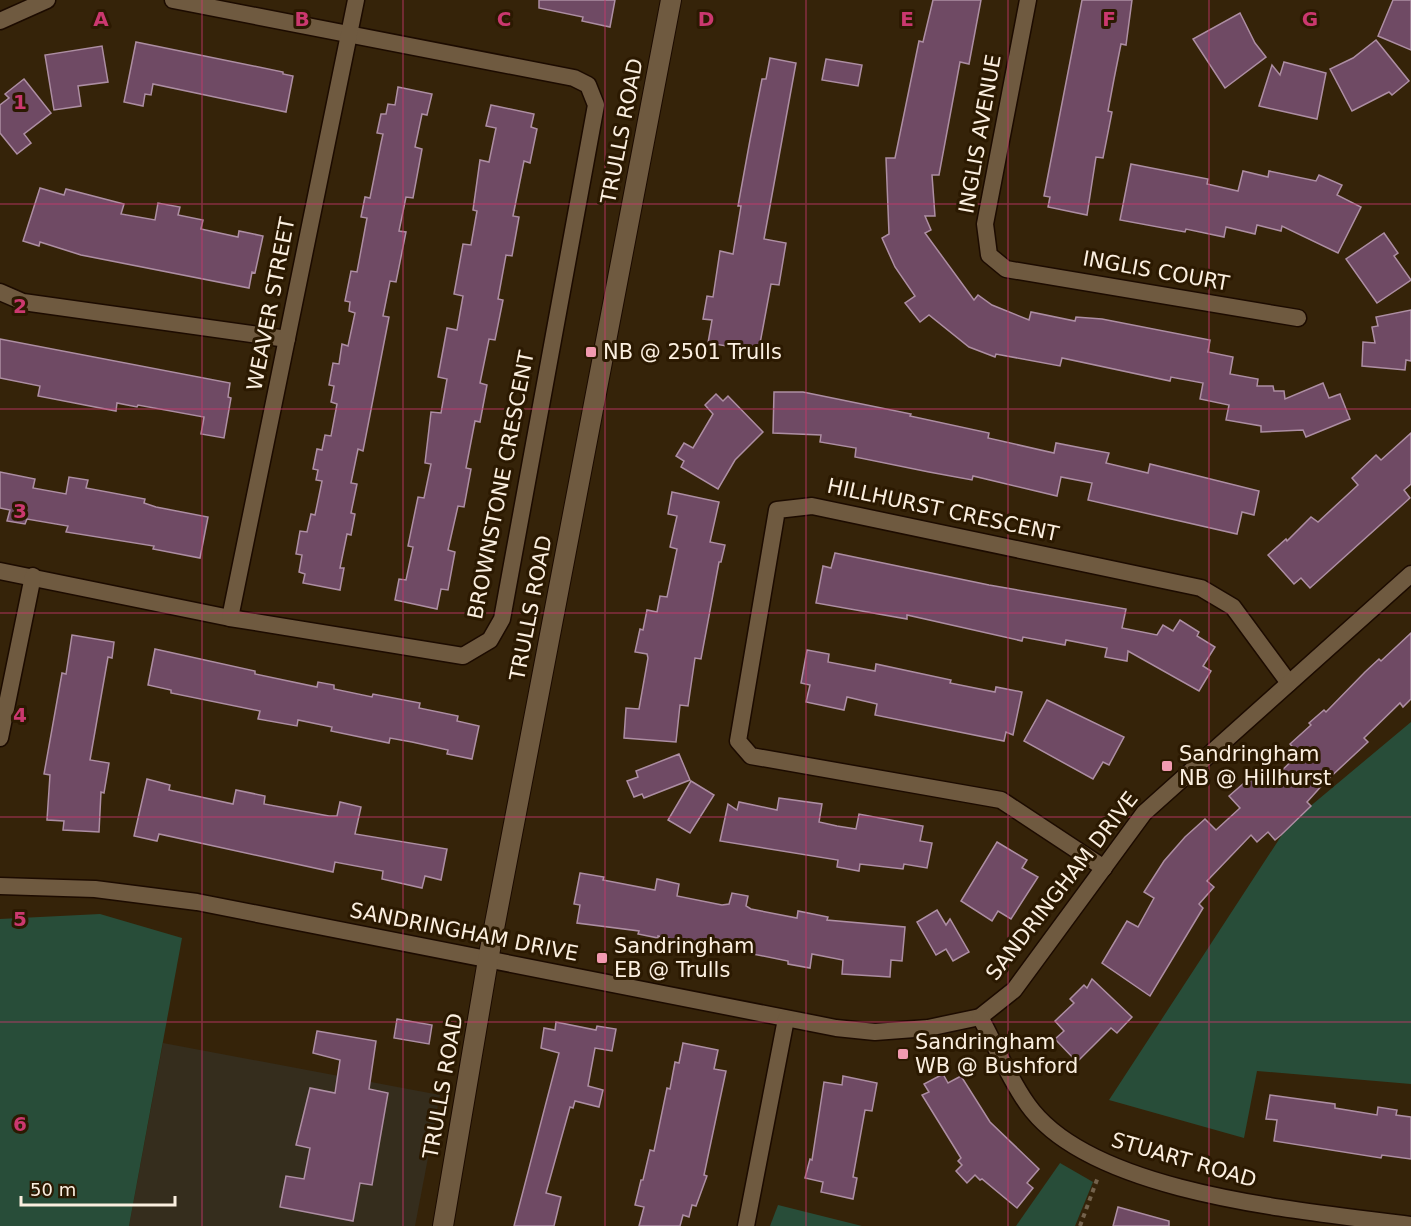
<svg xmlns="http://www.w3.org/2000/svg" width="1411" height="1226" font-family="'DejaVu Sans',sans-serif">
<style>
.commercial{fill:#352d1d}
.green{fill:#284d39}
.building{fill:#6f4a64;stroke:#ad8ea3;stroke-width:1.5}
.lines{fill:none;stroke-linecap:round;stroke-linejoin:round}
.minor-casing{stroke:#1c0b00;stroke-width:19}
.tertiary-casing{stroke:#1c0b00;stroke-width:22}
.path{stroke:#73624c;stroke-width:4;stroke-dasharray:4.5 4.5;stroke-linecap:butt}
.minor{stroke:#6f5a40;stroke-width:16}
.tertiary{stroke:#6f5a40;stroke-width:20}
.grid{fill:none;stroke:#cb386f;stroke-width:1.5;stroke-opacity:0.55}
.poi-dot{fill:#f29ab0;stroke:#2b1901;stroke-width:2}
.labels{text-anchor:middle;stroke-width:6;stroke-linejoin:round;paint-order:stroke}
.street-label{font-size:21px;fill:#fbefe0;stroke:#2b1901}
.poi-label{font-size:21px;fill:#fbefe0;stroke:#2b1901;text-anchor:start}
.grid-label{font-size:20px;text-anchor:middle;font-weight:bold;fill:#cb386f;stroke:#2b1901;stroke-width:6;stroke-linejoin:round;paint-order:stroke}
</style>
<rect width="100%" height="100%" fill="#352309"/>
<polygon class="commercial" points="163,1043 440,1095 415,1226 129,1226"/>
<g class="green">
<polygon points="1411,722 1411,1084 1257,1071 1244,1138 1109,1100 1289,824"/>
<polygon points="100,914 182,938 129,1226 0,1226 0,919"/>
<polygon points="1060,1163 1093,1182 1075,1226 1016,1226"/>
<polygon points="778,1205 862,1226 770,1226"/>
</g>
<g class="building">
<polygon points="539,0 615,0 610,27 582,21 583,17 539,8"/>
<polygon points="933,0 981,0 969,64 960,62 939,175 932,175 935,216 925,216 931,230 925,233 974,300 978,295 992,305 1029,320 1031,312 1075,321 1076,317 1102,319 1210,340 1208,352 1233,357 1230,374 1258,379 1257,386 1273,386 1274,391 1284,391 1285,399 1323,383 1329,398 1340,394 1350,419 1306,437 1303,430 1261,432 1261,426 1226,420 1229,405 1200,399 1203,383 1171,377 1170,381 1062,358 1060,366 996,354 995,357 969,347 929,315 920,322 905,303 915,296 895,267 882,238 889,234 886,158 895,158 919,41 923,42"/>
<polygon points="1082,0 1132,0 1126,45 1121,44 1114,79 1108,111 1112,112 1103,158 1096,157 1087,215 1048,207 1050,197 1044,196"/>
<polygon points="1393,0 1411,0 1411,50 1378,36"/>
<polygon points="1240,13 1255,43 1266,57 1225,88 1193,39"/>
<polygon points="1376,40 1409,81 1392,95 1389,92 1352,111 1330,69 1353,58"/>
<polygon points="136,42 283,72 283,74 293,76 286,112 153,84 151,95 145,94 143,106 124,102"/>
<polygon points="102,46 108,82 78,86 81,106 54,110 45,55"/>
<polygon points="770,58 796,63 764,239 786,243 779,285 771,284 759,349 740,346 739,348 708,343 712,320 703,319 707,296 713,297 720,251 733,254 741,206 738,206 750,140 762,79 766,79"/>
<polygon points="826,59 862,65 858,86 822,80"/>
<polygon points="1284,62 1326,73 1317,119 1259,106 1272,65 1280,75"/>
<polygon points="24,79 51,113 24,134 31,143 17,154 0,133 0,105 9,98 5,94"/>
<polygon points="398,87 432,94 427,115 422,114 415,147 422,149 413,198 406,197 399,231 406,232 396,282 390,281 383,316 389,317 363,451 358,449 351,483 357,484 351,513 355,514 351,535 347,534 340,568 344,568 340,590 303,583 305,574 299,572 302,555 296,554 300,531 307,532 311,514 315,515 322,481 316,480 318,470 313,469 317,449 322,450 325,435 331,436 337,404 331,402 334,386 329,385 333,363 339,364 342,344 348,346 355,313 349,311 350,302 345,301 351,271 357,272 367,218 361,217 365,197 370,198 381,143 383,134 377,133 381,114 386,114 388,104 395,105"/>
<polygon points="491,105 534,114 531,127 537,129 530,163 524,161 513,216 519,217 512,256 506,255 498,299 503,300 495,340 489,339 480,383 487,385 480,422 475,421 466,468 471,469 464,507 458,506 448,550 455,552 448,590 441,589 437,609 395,600 399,579 406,580 413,547 408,546 418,497 424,498 431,464 425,463 431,412 441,413 447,379 438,377 447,328 457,330 463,296 454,294 463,244 471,245 477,211 473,210 480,160 489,162 496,128 486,126"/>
<polygon points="1131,164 1208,179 1207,184 1238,191 1243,171 1268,177 1269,171 1316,181 1319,175 1342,185 1337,195 1361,207 1338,253 1282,226 1281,231 1257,225 1255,234 1226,227 1224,237 1186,229 1185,232 1120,220"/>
<polygon points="40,188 64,195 66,189 124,204 121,214 155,220 158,203 180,207 178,215 203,220 201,229 238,237 239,231 263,236 255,273 252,272 249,288 81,255 40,242 39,246 23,241"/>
<polygon points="1384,233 1398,253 1394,256 1411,280 1377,303 1346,259"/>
<polygon points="1411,310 1411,361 1406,360 1405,370 1362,366 1363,342 1375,343 1372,327 1378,326 1376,317"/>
<polygon points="0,339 230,383 228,397 231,398 224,438 201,434 204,417 138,405 137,407 117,403 116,411 38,396 40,386 0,378"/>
<polygon points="774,392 803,392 911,414 910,416 989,433 988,438 1054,453 1056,443 1087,449 1109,453 1106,463 1148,473 1150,464 1259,491 1254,515 1242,512 1237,534 1088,500 1092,483 1061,477 1057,496 973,476 972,480 929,472 855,457 856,448 820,442 821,435 773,433"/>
<polygon points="716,394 723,401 728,396 763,432 735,460 718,489 681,467 684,461 676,456 684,443 693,448 713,414 705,405"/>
<polygon points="1411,433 1411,484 1404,490 1410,498 1310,588 1301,578 1294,584 1268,555 1286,539 1287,541 1311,517 1318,522 1358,485 1352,478 1376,455 1381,460"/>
<polygon points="0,472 35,479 33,488 66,494 69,477 88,480 86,488 145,499 144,503 156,507 208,517 200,558 153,549 154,546 66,532 68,526 27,519 25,524 7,521 10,510 0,508"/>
<polygon points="672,492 719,502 710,542 725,545 721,562 719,562 701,659 695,658 688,706 680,705 676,742 624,738 626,708 639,709 648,658 647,654 635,652 640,629 643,630 647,610 657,612 660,596 667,597 677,549 670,547 677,516 668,514"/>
<polygon points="835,553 989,585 1126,609 1122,628 1157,635 1163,625 1173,631 1180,620 1199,632 1197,636 1215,647 1203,666 1211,671 1199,691 1128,651 1127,661 1105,657 1107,648 1066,640 1065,645 1023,637 1022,641 907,615 907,619 816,603 823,566 831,568"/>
<polygon points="1411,633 1411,699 1403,707 1400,703 1364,738 1368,742 1325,782 1307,802 1311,806 1281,835 1275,840 1268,832 1257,842 1251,835 1207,881 1214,887 1199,904 1203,908 1150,996 1102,963 1127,921 1138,927 1154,898 1144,892 1164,861 1185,837 1205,819 1216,830 1240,808 1229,796 1244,783 1246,785 1267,766 1276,776 1299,754 1290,744 1311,725 1309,723 1324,710 1326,712 1365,672 1379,659 1381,661"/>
<polygon points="72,635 114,642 112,658 108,657 90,760 109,763 104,793 101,792 99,832 63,830 64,821 47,820 50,775 44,774 62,673 66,674"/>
<polygon points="155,649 255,671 255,674 317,687 318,682 334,685 334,689 372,697 373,694 420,703 419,708 458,716 457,721 479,726 472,759 447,754 448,750 412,742 390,738 389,743 331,731 332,727 298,720 297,726 258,719 260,711 171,693 171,690 148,685"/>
<polygon points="807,650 829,654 828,662 875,671 876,664 951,680 950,683 995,692 996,687 1022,692 1013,735 1006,732 1004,741 875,715 877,704 847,697 844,710 806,702 810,685 801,683"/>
<polygon points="1047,700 1124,737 1109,765 1103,762 1093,779 1024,741"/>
<polygon points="679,754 690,780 644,798 642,794 634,797 627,781 638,777 636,771"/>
<polygon points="147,779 170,785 169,790 233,804 236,790 265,796 264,804 329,816 337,816 340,802 361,807 355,834 447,849 441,880 425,876 422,888 382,879 383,871 335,862 333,872 159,834 157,841 134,836"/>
<polygon points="691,781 714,795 690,833 668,820"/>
<polygon points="779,798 822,804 819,822 837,826 856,829 859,814 923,826 920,841 932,843 927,868 904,864 903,869 860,864 859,871 837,867 838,860 720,841 728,804 737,810 739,802 777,810"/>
<polygon points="997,842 1027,860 1022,868 1038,877 1011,919 998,911 992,921 961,901"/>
<polygon points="580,873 604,877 603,880 655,890 657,879 679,884 677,896 722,905 729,904 732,893 748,896 746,906 751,909 797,918 798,911 828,917 827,920 905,927 902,961 891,960 890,977 842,974 843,960 812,954 810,968 788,964 788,961 733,950 732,953 658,936 658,938 638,934 639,931 577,923 580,905 574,904"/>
<polygon points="937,910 946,925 950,919 969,952 953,961 946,949 936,955 917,922"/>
<polygon points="1092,979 1132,1017 1117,1033 1111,1028 1077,1062 1055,1039 1064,1031 1055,1021 1074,1003 1070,999 1084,985 1087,988"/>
<polygon points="397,1019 432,1025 429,1044 394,1038"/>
<polygon points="556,1022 596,1030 597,1026 616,1029 612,1051 595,1048 588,1086 603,1090 599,1107 575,1101 573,1108 570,1107 546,1193 561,1197 554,1226 514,1226 559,1053 541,1048 544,1028 555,1030"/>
<polygon points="317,1031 376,1041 369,1089 388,1093 372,1185 360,1183 353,1221 280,1207 286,1176 304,1179 310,1148 296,1145 310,1088 335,1093 340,1060 313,1053"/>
<polygon points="683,1043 718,1050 714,1069 726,1071 704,1175 707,1176 696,1206 692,1205 689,1217 683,1215 680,1226 639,1226 644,1207 635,1205 641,1180 643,1180 650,1150 654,1151 667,1088 670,1089 675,1062 679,1063"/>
<polygon points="943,1074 948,1083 961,1076 990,1122 1039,1169 1027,1183 1033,1188 1017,1208 982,1179 980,1180 975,1175 967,1183 956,1171 962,1165 958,1161 961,1158 922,1095 929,1092 924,1084"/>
<polygon points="843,1076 877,1083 872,1111 865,1110 853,1177 857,1178 853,1199 821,1192 823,1182 805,1178 810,1159 812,1160 824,1082 842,1085"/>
<polygon points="1270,1095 1335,1104 1335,1108 1377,1115 1378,1107 1397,1110 1396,1115 1411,1117 1411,1159 1382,1155 1381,1158 1274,1141 1277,1120 1266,1119"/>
<polygon points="1118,1207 1169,1221 1169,1226 1113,1226"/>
</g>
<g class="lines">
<g class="minor-casing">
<g id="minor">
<polyline points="1028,0 985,224 989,255 1006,269 1298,318"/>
<polyline points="0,21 47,0"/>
<polyline points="0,292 23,302 287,339"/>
<polyline points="0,571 230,618 463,656 490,640 502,619 596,105 588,85 574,78 173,0"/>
<polyline points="230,618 356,0"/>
<polyline points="0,738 33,576"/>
<polyline points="1104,868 1001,800 751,756 738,741 777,510 812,506 1201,588 1233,607 1289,683"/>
<polyline points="0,886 95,889 197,902 836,1028 875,1032 928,1028 980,1017 1014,990 1144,813 1411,574"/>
<path d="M980,1017C996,1046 1009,1079 1028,1105C1092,1195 1307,1211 1411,1225"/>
<polyline points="746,1226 786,1019"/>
</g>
</g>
<g class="tertiary-casing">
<polyline id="tertiary" points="443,1226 488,960 671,0"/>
</g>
<polyline class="path" points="1080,1226 1098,1177"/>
<use href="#minor" class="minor"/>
<use href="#tertiary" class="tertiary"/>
</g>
<path class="grid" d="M202,0V1226M403,0V1226M605,0V1226M806,0V1226M1008,0V1226M1209,0V1226M0,204H1411M0,409H1411M0,613H1411M0,817H1411M0,1022H1411"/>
<g class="poi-dot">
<rect x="585" y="346" width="12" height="12" rx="3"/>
<rect x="1161" y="760" width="12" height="12" rx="3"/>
<rect x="596" y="952" width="12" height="12" rx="3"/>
<rect x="897" y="1048" width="12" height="12" rx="3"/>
</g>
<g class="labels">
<g class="street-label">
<text transform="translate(622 131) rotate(-79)" y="7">TRULLS ROAD</text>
<text transform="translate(980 134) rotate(-80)" y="7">INGLIS AVENUE</text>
<text transform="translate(1156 271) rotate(10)" y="7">INGLIS COURT</text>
<text transform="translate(271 304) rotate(-79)" y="7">WEAVER STREET</text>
<text transform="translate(501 485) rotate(-79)" y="7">BROWNSTONE CRESCENT</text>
<text transform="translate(943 510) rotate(12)" y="7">HILLHURST CRESCENT</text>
<text transform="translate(531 608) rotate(-79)" y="7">TRULLS ROAD</text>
<text transform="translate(1062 886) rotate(-52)" y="7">SANDRINGHAM DRIVE</text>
<text transform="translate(464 932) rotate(11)" y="7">SANDRINGHAM DRIVE</text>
<text transform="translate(443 1086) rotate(-80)" y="7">TRULLS ROAD</text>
<text transform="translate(1184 1160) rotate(16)" y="7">STUART ROAD</text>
</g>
<g class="poi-label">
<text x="603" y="359">NB @ 2501 Trulls</text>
<text x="1179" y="761">Sandringham<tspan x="1179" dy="24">NB @ Hillhurst</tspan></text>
<text x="614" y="953">Sandringham<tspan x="614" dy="24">EB @ Trulls</tspan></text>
<text x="915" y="1049">Sandringham<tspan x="915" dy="24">WB @ Bushford</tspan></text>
</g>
</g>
<g class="grid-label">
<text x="101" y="26">A</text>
<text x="302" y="26">B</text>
<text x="504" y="26">C</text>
<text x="706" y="26">D</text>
<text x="907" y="26">E</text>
<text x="1109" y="26">F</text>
<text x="1310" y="26">G</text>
<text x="20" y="109">1</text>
<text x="20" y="313">2</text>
<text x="20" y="518">3</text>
<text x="20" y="722">4</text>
<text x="20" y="926">5</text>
<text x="20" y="1131">6</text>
</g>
<path d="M21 1196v9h154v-9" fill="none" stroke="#fbefe0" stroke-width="3"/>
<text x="30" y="1196" font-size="18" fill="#fbefe0" stroke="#2b1901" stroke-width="4.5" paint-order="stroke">50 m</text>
</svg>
